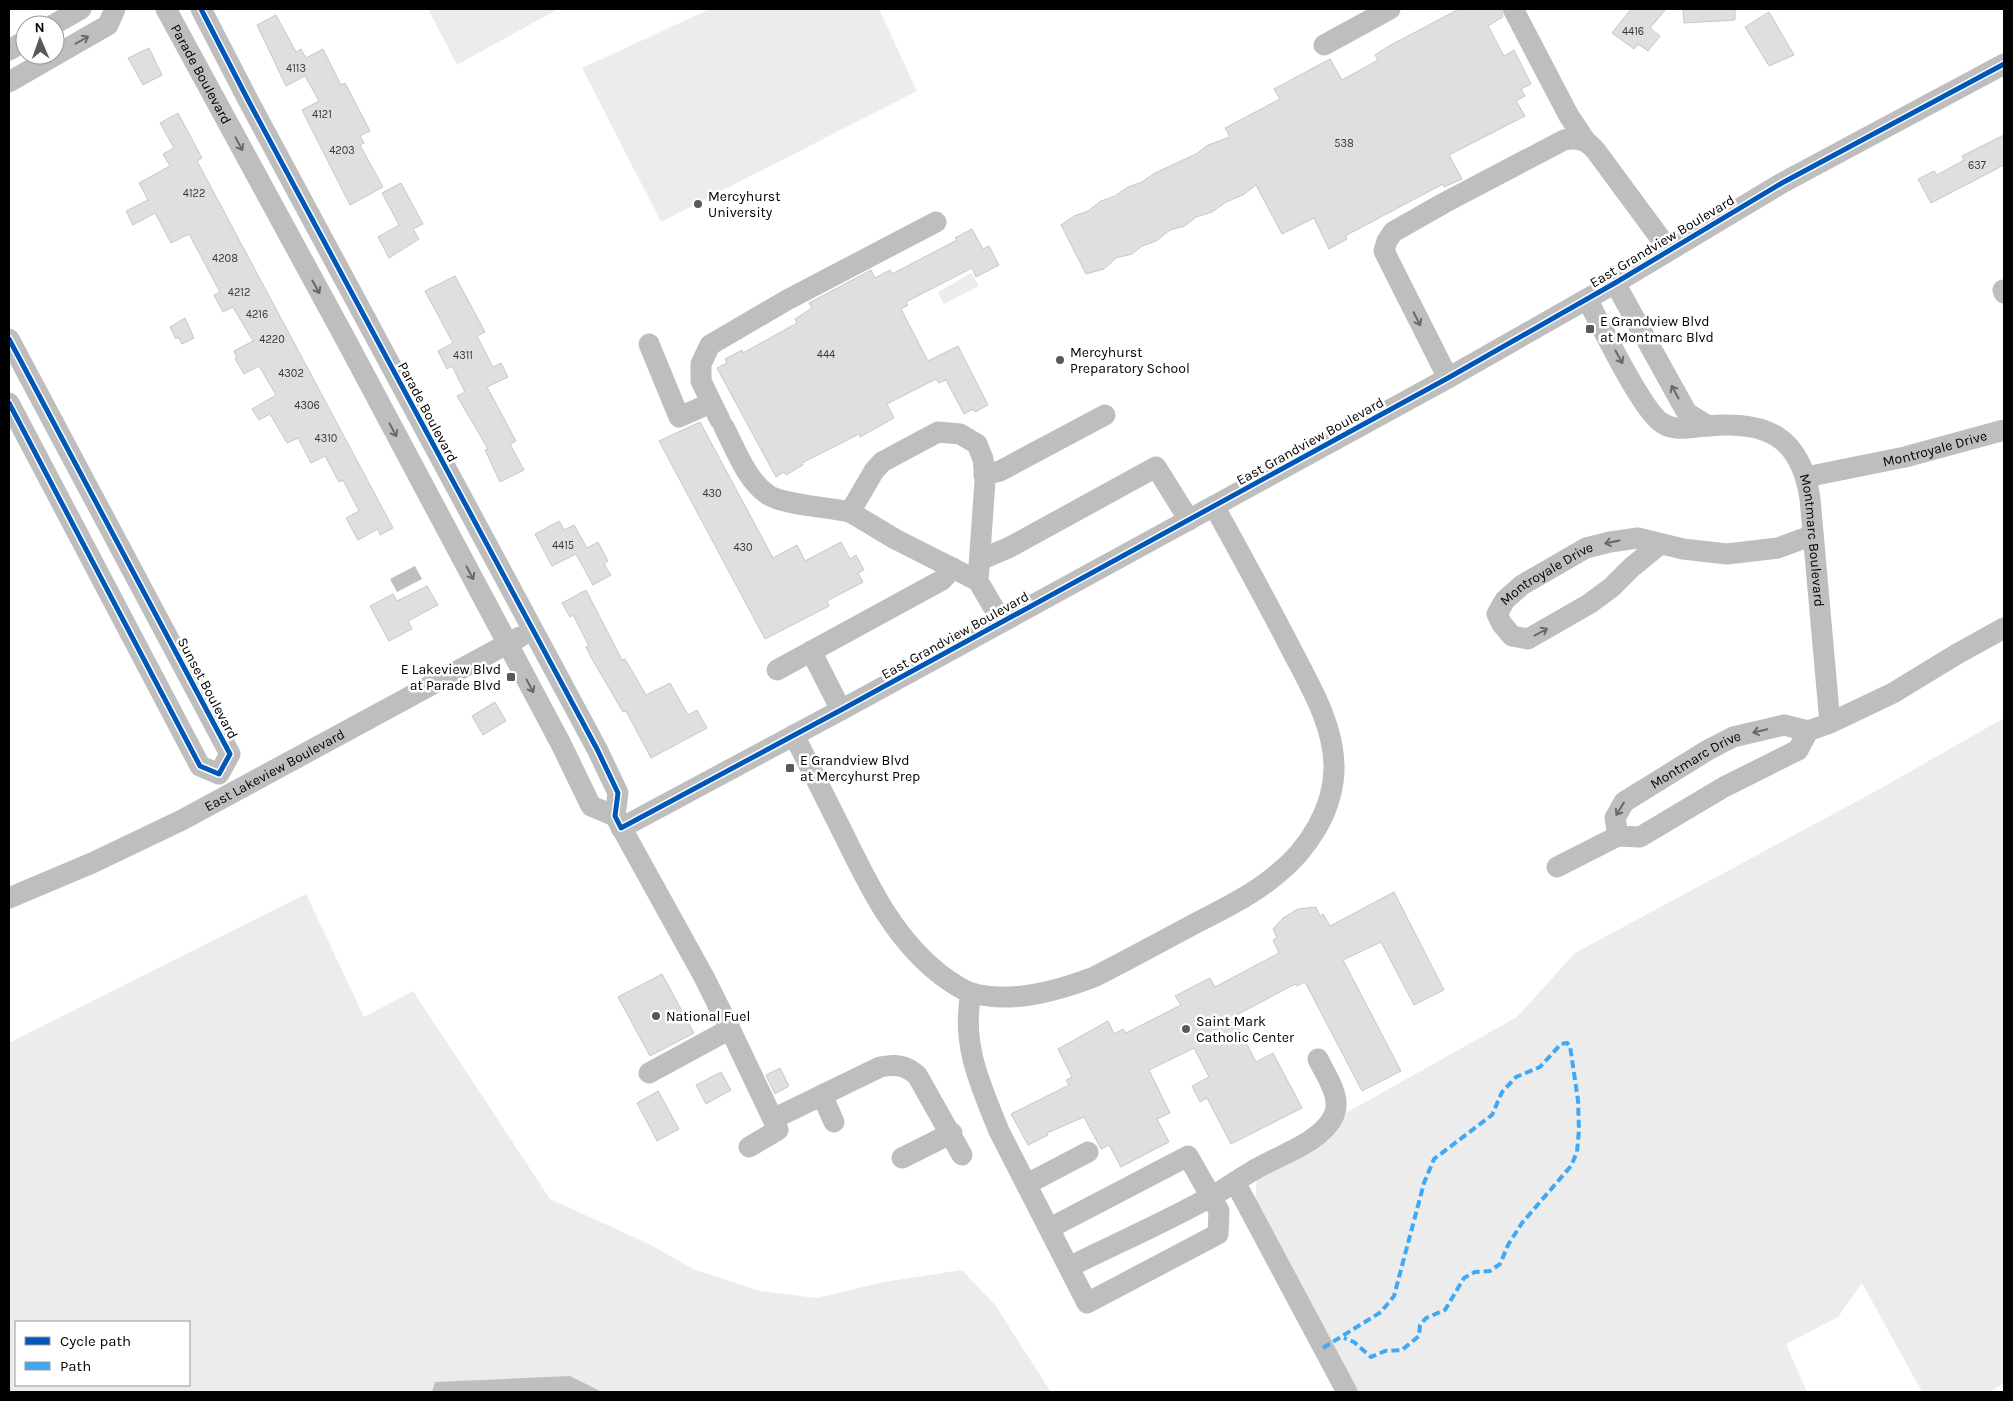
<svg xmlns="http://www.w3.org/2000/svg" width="2013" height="1401" font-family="Karla,sans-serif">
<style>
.green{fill:#ececec;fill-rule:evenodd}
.water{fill:#bfbfbf}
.building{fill:#dfdfdf;stroke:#c7c7c7}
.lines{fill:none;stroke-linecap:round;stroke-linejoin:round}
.minor{stroke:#bebebe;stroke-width:21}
.quiet{stroke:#3fa9f5;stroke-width:4;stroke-dasharray:8 4;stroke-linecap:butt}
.cycleway-casing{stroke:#fff;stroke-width:8}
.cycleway{stroke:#0057b8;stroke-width:5}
.oneway{stroke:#686868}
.poi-dot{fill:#595959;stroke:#fff;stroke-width:2}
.labels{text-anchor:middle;stroke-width:5;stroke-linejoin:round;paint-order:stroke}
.number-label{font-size:11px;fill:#383838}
.street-label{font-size:14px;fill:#000;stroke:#fff}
.poi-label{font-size:14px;fill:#000;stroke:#fff;text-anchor:start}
</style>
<rect width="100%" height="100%" fill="#fff"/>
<g class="green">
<polygon points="428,9 558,9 457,65"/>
<polygon points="710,9 879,9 917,91 661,222 582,68"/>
<polygon points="971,273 979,286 944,304 938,292"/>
<polygon points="2004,718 2004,1384 1989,1392 1922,1392 1862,1283 1838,1317 1786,1344 1807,1392 1356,1392 1255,1201 1257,1176 1338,1128 1346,1113 1517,1017 1575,953 1876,791"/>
<path d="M306,894L364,1017L413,991L550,1199L649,1244L693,1269L760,1291L817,1298L884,1282L962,1270L995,1305L1051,1392H9V1043ZM16,1322H189V1385H16Z"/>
</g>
<g class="water">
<polygon points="415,566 422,579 397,592 390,579"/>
<polygon points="570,1376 602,1392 432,1392 435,1382"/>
</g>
<g class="building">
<polygon points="1459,9 1501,9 1503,17 1488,26 1504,56 1514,50 1531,84 1521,89 1525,96 1516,101 1525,116 1449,155 1462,179 1444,187 1443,184 1345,236 1347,239 1329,249 1314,218 1282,234 1256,185 1243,195 1226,202 1212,212 1196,217 1185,226 1170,230 1156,241 1142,246 1132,254 1116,258 1104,269 1086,274 1061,225 1074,216 1088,211 1101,201 1115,196 1128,187 1142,182 1155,173 1196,154 1208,145 1230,137 1225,128 1280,99 1274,89 1330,59 1342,80 1378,60 1375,55 1389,46"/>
<polygon points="1631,9 1666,9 1650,28 1660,36 1648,51 1638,44 1634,49 1612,33"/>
<polygon points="1683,9 1735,9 1735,20 1684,23"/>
<polygon points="1769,12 1794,55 1769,66 1745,27"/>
<polygon points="276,15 296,52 301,49 306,58 323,49 341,85 345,83 370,131 360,136 364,143 360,145 383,187 350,205 302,110 319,101 305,76 286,86 257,25"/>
<polygon points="149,48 162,75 143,85 128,58"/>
<polygon points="178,113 202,158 197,161 393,528 380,535 378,529 358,540 346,518 359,511 343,480 339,482 325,456 311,463 298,438 287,443 270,414 259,420 252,409 276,395 259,366 244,374 235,359 237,358 234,351 253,341 233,307 223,312 214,295 220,292 189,234 171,243 155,213 133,225 126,211 148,200 139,183 170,166 163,154 174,148 160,123"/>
<polygon points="2004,135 2004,165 1931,203 1918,179 1934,171 1937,175 1964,160 1962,156"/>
<polygon points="401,183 423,224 413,229 419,239 389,258 378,237 399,225 382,193"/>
<polygon points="972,229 983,249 989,246 999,265 976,277 972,268 906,302 908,305 901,309 928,361 958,346 988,405 975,412 973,409 964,414 946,380 939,383 936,379 887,404 894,418 860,437 859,434 802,463 803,465 786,475 784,472 776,477 717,368 727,363 725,359 742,350 743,353 797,323 795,319 812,308 809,303 871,270 875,278 890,270 892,274 957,240 955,238"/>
<polygon points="455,276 485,332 477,336 493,367 501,363 508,377 487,387 516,441 510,444 524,470 500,482 485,450 488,449 457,396 465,392 452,366 447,369 438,351 453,343 425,291"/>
<polygon points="185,318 194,338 182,344 178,337 176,339 170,327"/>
<polygon points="700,422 773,558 797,545 805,561 841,542 850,559 856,555 864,570 858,573 863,582 827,601 829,606 765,639 659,441"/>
<polygon points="559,521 564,530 574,525 587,548 598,542 608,561 604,564 611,575 593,585 576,554 552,566 535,534"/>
<polygon points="427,586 438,605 408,621 412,629 389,641 370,606 393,594 397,601"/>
<polygon points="586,590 622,660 625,659 646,695 670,683 688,715 697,710 707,728 651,758 626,711 623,712 592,659 586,647 589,646 573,615 570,617 562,603"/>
<polygon points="495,702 506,721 483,735 472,716"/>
<polygon points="1394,892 1444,990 1414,1005 1381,942 1343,960 1401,1071 1362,1091 1305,982 1297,986 1295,984 1233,1017 1256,1062 1273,1053 1302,1108 1231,1144 1207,1098 1200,1102 1192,1086 1209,1077 1194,1048 1149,1070 1170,1113 1157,1119 1169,1142 1121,1167 1109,1145 1101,1149 1084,1117 1047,1133 1048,1135 1028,1145 1011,1114 1069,1085 1066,1080 1072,1077 1058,1049 1108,1021 1114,1034 1123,1029 1126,1033 1181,1005 1175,996 1204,981 1210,978 1215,987 1279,953 1273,940 1277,938 1273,929 1283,918 1298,909 1316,907 1320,916 1323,914 1330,926"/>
<polygon points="662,974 694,1033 650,1056 618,997"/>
<polygon points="780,1068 789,1086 775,1094 766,1075"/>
<polygon points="721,1072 731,1090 706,1104 696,1085"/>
<polygon points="658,1091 679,1129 657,1141 637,1103"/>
</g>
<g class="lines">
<g class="minor">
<path id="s1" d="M166,9L346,340L561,744L591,806L615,816"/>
<polyline points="201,9 248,100 597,749 618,793 615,816 704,977 730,1029 649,1073"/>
<polyline points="1513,9 1569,116 1585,140"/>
<polyline points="53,25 81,9"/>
<polyline points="1324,45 1390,9"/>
<polyline points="9,50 25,41"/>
<polyline points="9,82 108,25 115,9"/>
<polyline points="1615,283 1687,413 1708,426"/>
<polyline points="2003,290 2004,293"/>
<path id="s2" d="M1587,299C1601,325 1642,411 1662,423C1675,432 1692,427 1707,426C1767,420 1801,437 1810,499L1830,723"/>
<polyline points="9,339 230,754 219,774 200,766 9,403"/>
<polyline points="649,344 679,417 711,403"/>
<path d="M1448,378L1384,251L1387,241L1393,232L1444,203L1564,140C1578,137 1587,140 1596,151L1669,250"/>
<polyline points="720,420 701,381 701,364 710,345 787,300 936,222"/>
<path d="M724,427C736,450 746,479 767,494C781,505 830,507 850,512"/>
<polyline points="984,475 1000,471 1105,415"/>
<path id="s3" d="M1806,477L1905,457L2004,430"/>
<path id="s4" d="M1659,545L1632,567L1612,587L1589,604L1528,639L1512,636L1502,624L1497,614L1505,600L1522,585L1586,548L1610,542L1638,538L1683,549L1727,554L1778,548L1813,535"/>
<polyline points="980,560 1010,547 1156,467 1189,520"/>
<polyline points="978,581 895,539 850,512 874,471 882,462 938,432 960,434 977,444 983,459 985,481 978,581 1002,622"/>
<polyline points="811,651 841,710"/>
<polyline points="777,670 942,580 953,568"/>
<path id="s5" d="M1808,731L1798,750L1724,787L1640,837L1618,836L1615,818L1624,802L1708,750L1733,737L1784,725L1808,731L1830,723L1893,693L1957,654L2004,628"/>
<path d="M794,735C811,769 828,803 845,837C871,890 896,942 945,978C953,983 963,991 972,993C1012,1004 1057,991 1094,977C1129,959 1164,940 1198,922C1225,908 1252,895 1276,875C1308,850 1335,808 1334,765C1333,721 1307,681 1288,643C1264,597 1239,551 1214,506"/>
<polyline points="621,828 841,710 1448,378 1615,283 1782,183 2004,64"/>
<polyline points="1557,867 1618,836"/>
<path id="s6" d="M9,898L92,863L182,820L520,637"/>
<path d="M971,993C961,1044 980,1084 999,1131L1087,1303L1218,1234L1219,1211L1188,1156L1050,1228"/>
<polyline points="730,1029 778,1130 749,1147"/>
<polyline points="822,1095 834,1122"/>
<path d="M773,1119L880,1067C896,1064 905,1065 917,1075L962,1155"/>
<polyline points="902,1158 952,1133"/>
<polyline points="1235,1182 1347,1392"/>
<polyline points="1027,1184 1088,1152"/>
<path d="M1069,1267C1117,1243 1166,1222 1212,1196C1227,1188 1240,1178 1254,1170C1277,1156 1323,1142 1334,1115C1342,1097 1326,1076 1318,1059"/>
</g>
<polyline class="quiet" points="1323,1348 1381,1312 1394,1296 1424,1183 1434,1159 1492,1115 1502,1092 1516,1077 1540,1067 1561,1044 1567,1043 1570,1046 1578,1100 1579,1130 1577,1152 1571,1166 1522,1223 1508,1245 1500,1264 1490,1271 1475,1272 1464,1278 1445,1310 1426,1318 1420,1325 1419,1336 1402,1350 1385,1351 1371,1357 1354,1342 1344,1338"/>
<g class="cycleway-casing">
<g id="cycleway">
<polyline points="201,9 248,100 597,749 618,793 615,816 621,828 841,710 1448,378 1615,283 1782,183 2004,64"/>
<polyline points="9,339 230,754 219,774 200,766 9,403"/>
</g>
</g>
<use href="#cycleway" class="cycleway"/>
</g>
<defs><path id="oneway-shaft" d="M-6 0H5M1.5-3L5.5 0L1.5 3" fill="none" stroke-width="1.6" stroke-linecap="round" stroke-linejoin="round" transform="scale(1.25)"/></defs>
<g class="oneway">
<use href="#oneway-shaft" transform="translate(82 40) rotate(-30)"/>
<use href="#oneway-shaft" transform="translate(239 144) rotate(62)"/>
<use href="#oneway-shaft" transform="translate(316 287) rotate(61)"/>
<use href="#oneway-shaft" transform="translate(1417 319) rotate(63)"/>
<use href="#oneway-shaft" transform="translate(1619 357) rotate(61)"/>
<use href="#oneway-shaft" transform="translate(1675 392) rotate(-119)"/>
<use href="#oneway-shaft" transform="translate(393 430) rotate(62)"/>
<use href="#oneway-shaft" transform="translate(1612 542) rotate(169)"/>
<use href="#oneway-shaft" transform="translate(470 573) rotate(62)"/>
<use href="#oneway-shaft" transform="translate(1541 632) rotate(-28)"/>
<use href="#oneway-shaft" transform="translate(530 686) rotate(62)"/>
<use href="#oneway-shaft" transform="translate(1760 731) rotate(167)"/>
<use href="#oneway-shaft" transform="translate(1620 809) rotate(121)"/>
</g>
<g class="poi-dot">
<circle cx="698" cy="204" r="5"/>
<rect x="1585" y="324" width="10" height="10" rx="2.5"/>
<circle cx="1060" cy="360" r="5"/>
<rect x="506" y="672" width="10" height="10" rx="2.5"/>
<rect x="785" y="763" width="10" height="10" rx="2.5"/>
<circle cx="656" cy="1016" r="5"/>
<circle cx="1186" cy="1029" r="5"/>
</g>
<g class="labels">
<g class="number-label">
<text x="1633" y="35">4416</text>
<text x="296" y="72">4113</text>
<text x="322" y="118">4121</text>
<text x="1344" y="147">538</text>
<text x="342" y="154">4203</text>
<text x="1977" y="169">637</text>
<text x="194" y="197">4122</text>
<text x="225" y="262">4208</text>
<text x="239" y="296">4212</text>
<text x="257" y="318">4216</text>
<text x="272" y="343">4220</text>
<text x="826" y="358">444</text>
<text x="463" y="359">4311</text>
<text x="291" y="377">4302</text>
<text x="307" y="409">4306</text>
<text x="326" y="442">4310</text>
<text x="712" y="497">430</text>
<text x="563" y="549">4415</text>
<text x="743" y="551">430</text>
</g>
<g class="street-label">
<text dy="5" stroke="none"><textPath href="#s1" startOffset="74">Parade Boulevard</textPath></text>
<text transform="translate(1662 241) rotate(-31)" y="5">East Grandview Boulevard</text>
<text transform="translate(428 412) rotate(62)" y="5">Parade Boulevard</text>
<text transform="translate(1310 441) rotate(-29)" y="5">East Grandview Boulevard</text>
<text dy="5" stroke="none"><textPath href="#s3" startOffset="132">Montroyale Drive</textPath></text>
<text dy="5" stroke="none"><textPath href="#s2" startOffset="378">Montmarc Boulevard</textPath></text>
<text dy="5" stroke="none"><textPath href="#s4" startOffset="271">Montroyale Drive</textPath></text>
<text transform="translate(955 635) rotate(-29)" y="5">East Grandview Boulevard</text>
<text transform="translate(208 688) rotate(62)" y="5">Sunset Boulevard</text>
<text dy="5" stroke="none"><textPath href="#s5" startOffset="344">Montmarc Drive</textPath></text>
<text dy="5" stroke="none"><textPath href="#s6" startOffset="295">East Lakeview Boulevard</textPath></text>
</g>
<g class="poi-label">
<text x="708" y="201">Mercyhurst<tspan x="708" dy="16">University</tspan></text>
<text x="1600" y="326">E Grandview Blvd<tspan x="1600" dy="16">at Montmarc Blvd</tspan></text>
<text x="1070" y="357">Mercyhurst<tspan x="1070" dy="16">Preparatory School</tspan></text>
<text x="501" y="674" text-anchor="end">E Lakeview Blvd<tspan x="501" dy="16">at Parade Blvd</tspan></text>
<text x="800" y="765">E Grandview Blvd<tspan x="800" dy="16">at Mercyhurst Prep</tspan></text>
<text x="666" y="1021">National Fuel</text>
<text x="1196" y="1026">Saint Mark<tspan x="1196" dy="16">Catholic Center</tspan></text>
</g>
</g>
<rect width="2013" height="1401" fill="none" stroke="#000000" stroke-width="20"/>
<rect x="15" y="1321" width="175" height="65" fill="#ffffff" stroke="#999999"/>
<rect x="25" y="1337" width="25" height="8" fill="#0057b8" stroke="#999999"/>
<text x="60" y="1346" font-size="15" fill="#000000">Cycle path</text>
<rect x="25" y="1362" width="25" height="8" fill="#3fa9f5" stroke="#999999"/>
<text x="60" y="1371" font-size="15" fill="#000000">Path</text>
<g transform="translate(40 40) rotate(358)"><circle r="24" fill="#ffffff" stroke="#999999"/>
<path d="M0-4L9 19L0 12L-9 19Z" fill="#595959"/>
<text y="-8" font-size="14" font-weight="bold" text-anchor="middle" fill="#000000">N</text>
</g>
</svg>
